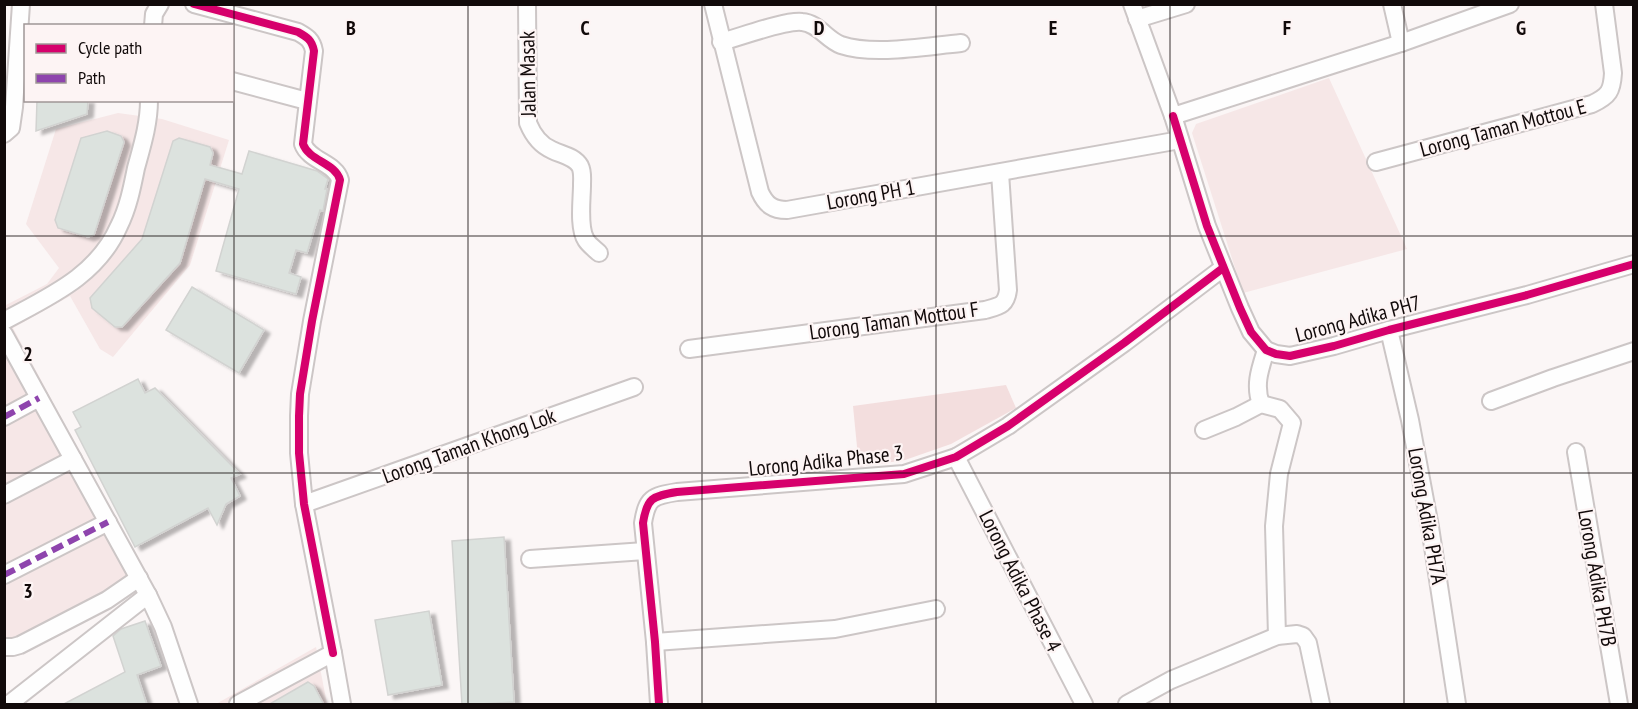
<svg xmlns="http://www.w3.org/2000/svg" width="1638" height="709" font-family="'PT Sans Narrow',sans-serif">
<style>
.built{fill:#f6e7e7}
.green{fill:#f3dede}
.building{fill:#dce2de;stroke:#d2d3d1;stroke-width:1.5;filter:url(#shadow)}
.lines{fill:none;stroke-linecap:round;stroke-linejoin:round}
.street-casing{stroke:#ccc6c6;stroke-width:20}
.street{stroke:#fefefe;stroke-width:16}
.quiet{stroke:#8e44ad;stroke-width:6;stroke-dasharray:12 6;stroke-linecap:butt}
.cycleway-casing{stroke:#fdf4f4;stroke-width:11}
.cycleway{stroke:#d6006c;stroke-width:8}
.grid{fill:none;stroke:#110a0a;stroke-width:1.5;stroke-opacity:0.55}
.labels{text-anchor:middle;stroke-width:4.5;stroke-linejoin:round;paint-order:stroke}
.street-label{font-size:21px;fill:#110a0a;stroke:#fdf4f4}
.grid-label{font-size:20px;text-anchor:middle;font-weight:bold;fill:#110a0a;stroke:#fdf4f4;stroke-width:4.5;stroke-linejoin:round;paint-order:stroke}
</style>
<defs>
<filter id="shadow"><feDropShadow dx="6" dy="3.5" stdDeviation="1.5" flood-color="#0004"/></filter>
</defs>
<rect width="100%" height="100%" fill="#fbf6f6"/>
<g class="built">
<polygon points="1329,78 1407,249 1243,293 1192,133 1196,124"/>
<polygon points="118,113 162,119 229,140 190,265 113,357 100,349 70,296 13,328 148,579 105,611 28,650 5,656 4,306 47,284 59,268 26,224 56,129"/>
<polygon points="316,647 327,704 216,704"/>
</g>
<polygon class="green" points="1006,385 1016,408 951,444 905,460 859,467 853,406"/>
<g class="building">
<polygon points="37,100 88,100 87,114 36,131"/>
<polygon points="107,131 121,136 124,142 94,235 88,237 58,228 55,220 81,138"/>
<polygon points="179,138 210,147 213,153 210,165 242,174 249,151 317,171 328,179 325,189 327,189 323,211 320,210 307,253 296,250 289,273 301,277 296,294 216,271 239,189 205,179 180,263 122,327 115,327 92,308 90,298 142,239 173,141"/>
<polygon points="192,287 264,330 239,373 166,330"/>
<polygon points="138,379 145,393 155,388 240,474 231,478 240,496 226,504 217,525 208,508 135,547 75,430 81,427 73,412"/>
<polygon points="504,537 514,702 462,705 452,541"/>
<polygon points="429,611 442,685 388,695 375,620"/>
<polygon points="145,621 161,666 137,675 147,705 62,705 125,672 113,636 121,629"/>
<polygon points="308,682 314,686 324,705 268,705"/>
</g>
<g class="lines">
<g class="street-casing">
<g id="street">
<path d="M194,4L298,32C307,37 312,40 314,51L303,144C309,161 336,163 340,180L312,321L300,394L299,416V453L304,504L333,653"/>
<path d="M527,4L528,123C533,135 540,145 552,150C562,155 574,156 580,166C583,172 582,178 582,185C582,199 578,228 586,240C589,245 595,249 599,253"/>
<path d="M713,4L760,192C766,205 773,210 787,210L1180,140"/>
<polyline points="1132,4 1173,116 1401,43 1510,4"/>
<polyline points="1392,4 1401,43"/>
<polyline points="1137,19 1186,4"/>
<polyline points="153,26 154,14 160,4"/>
<path d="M721,42C740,37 785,20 802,22C818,23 827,40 841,45C874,56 927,46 961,43"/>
<polyline points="232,81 307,101"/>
<polyline points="1173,116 1207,226 1240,308 1251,332 1266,350 1276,354 1290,356 1334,346 1389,330 1527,295 1634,264"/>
<polyline points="4,134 11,128 14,107 21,4"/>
<path d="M1376,162L1592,104C1609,96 1612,91 1613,73L1604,4"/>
<path d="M4,321C50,296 97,276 119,226C128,208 132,188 136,168C142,146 149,124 149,100"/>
<polyline points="1389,330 1410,420 1430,527 1457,704"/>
<polyline points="4,334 148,595 163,627 189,704"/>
<path d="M689,349L985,310C999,306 1006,306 1008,290L1000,173"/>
<polyline points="1491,401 1553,378 1634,351"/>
<path d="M1261,404C1254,385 1260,369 1266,350"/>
<polyline points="4,417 39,398"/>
<polyline points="1204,430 1236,417 1261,404 1280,409 1292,423 1279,474 1274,526 1277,636"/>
<polyline points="1576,452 1619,704"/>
<polyline points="956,457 1084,704"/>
<polyline points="4,495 73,459"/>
<polyline points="304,504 634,387"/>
<polyline points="530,559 645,551"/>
<polyline points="4,575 108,522"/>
<polyline points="655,642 835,629 936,609"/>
<polyline points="4,647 13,647 20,645 107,600 139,578"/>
<polyline points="9,704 148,595"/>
<polyline points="238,704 333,653 342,704"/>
<path d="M659,704L655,642L643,523C647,498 652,496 677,492L904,474L956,457L1008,426L1124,343L1223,268"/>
<polyline points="1127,704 1171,680 1277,636 1297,634 1303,636 1308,643 1321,704"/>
</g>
</g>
<use href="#street" class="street"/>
<g class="quiet">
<polyline points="4,417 39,398"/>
<polyline points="4,575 108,522"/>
</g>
<g class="cycleway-casing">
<g id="cycleway">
<path d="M194,4L298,32C307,37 312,40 314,51L303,144C309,161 336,163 340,180L312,321L300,394L299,416V453L304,504L333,653"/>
<polyline points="1173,116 1207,226 1240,308 1251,332 1266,350 1276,354 1290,356 1334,346 1389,330 1527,295 1634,264"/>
<path d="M659,704L655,642L643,523C647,498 652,496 677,492L904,474L956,457L1008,426L1124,343L1223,268"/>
</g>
</g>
<use href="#cycleway" class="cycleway"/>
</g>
<path class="grid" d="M234,4V704M468,4V704M702,4V704M936,4V704M1170,4V704M1404,4V704M4,236H1634M4,473H1634"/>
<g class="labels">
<g class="street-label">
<text transform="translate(528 74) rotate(-91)" y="7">Jalan Masak</text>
<text transform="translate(1503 128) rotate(-15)" y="7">Lorong Taman Mottou E</text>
<text transform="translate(871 195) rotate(-10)" y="7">Lorong PH 1</text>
<text transform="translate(1358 319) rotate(-15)" y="7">Lorong Adika PH7</text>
<text transform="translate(894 321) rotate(-8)" y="7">Lorong Taman Mottou F</text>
<text transform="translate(469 446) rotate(-20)" y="7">Lorong Taman Khong Lok</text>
<text transform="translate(826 461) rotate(-6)" y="7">Lorong Adika Phase 3</text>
<text transform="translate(1427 516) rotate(80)" y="7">Lorong Adika PH7A</text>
<text transform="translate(1597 578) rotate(80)" y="7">Lorong Adika PH7B</text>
<text transform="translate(1020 581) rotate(63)" y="7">Lorong Adika Phase 4</text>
</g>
</g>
<g class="grid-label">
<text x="351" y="35">B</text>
<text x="585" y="35">C</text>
<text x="819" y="35">D</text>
<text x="1053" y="35">E</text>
<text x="1287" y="35">F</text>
<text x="1521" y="35">G</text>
<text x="28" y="361">2</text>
<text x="28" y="598">3</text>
</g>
<rect width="1638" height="709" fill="none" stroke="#110a0a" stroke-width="12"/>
<rect x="24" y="24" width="210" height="78" fill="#fdf4f4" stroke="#9f9696" stroke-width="1.5"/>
<rect x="36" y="44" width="30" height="9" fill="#d6006c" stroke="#9f9696" stroke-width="1.5"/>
<text x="78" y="54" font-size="18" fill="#110a0a">Cycle path</text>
<rect x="36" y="74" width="30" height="9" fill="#8e44ad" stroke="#9f9696" stroke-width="1.5"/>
<text x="78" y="84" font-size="18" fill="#110a0a">Path</text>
</svg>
